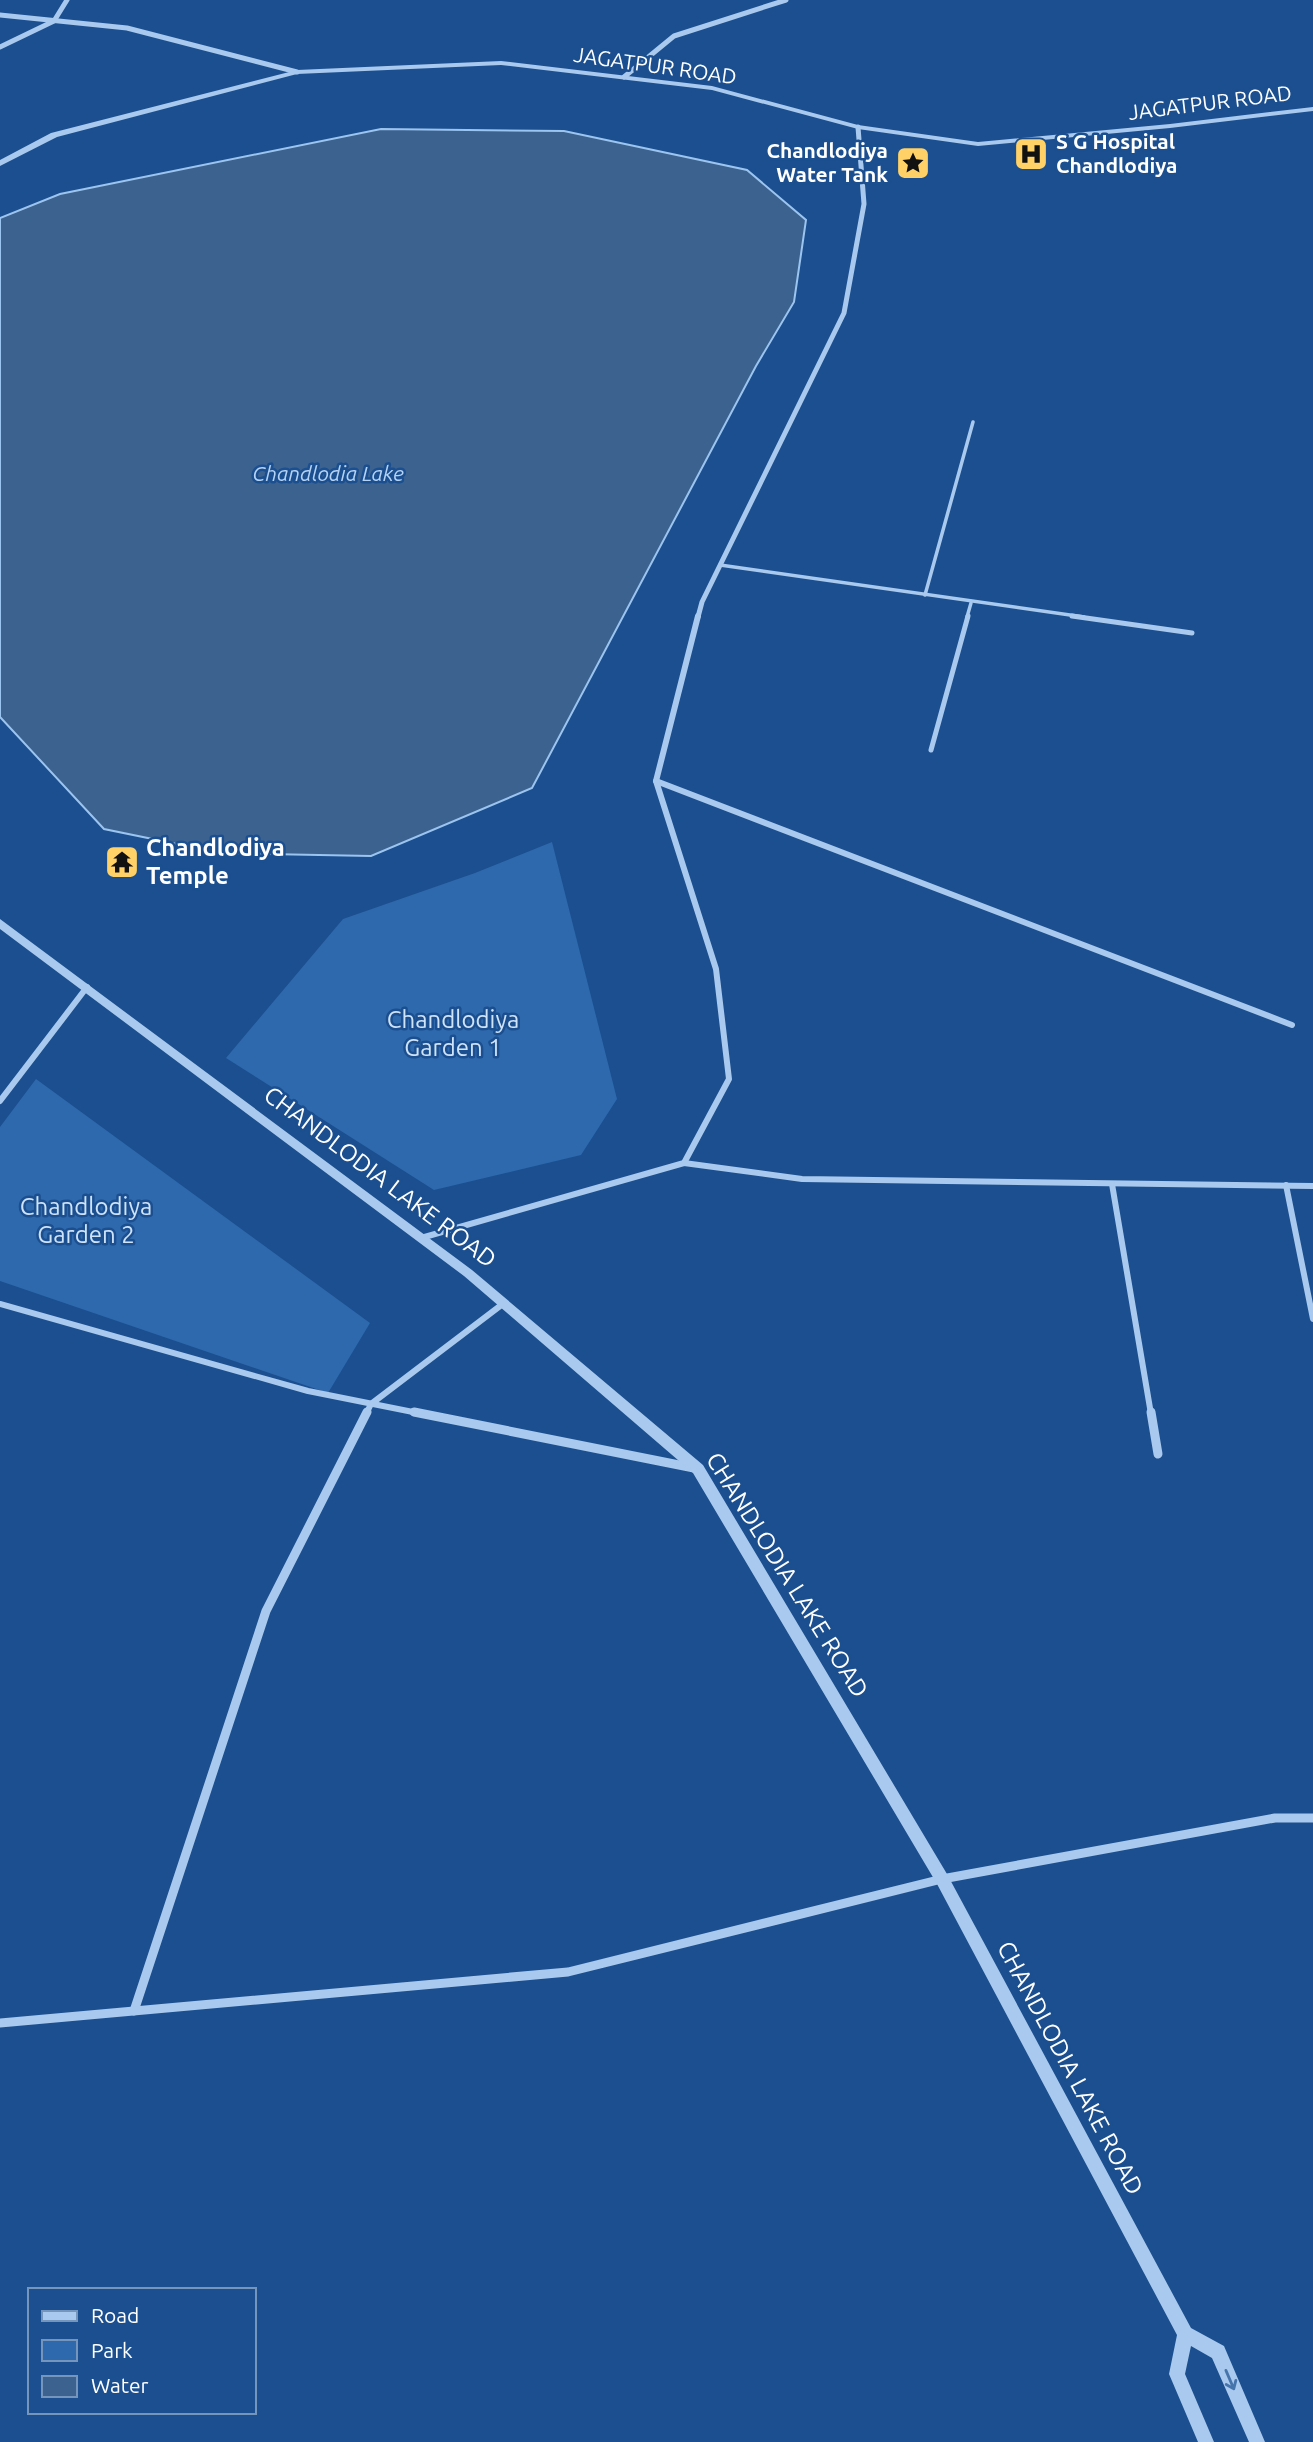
<svg xmlns="http://www.w3.org/2000/svg" width="1313" height="2442" font-family="Ubuntu,sans-serif">
<style>
.green{fill:#2e69ad}
.water{fill:#3c6290;stroke:#9cc4f0;stroke-width:2}
.lines{fill:none;stroke-linecap:round;stroke-linejoin:round}
.service-far1{stroke:#a9c9ee;stroke-width:3.5}
.service{stroke:#a9c9ee;stroke-width:5}
.minor-far2{stroke:#a9c9ee;stroke-width:5}
.minor-far1{stroke:#a9c9ee;stroke-width:6}
.minor{stroke:#a9c9ee;stroke-width:9}
.tertiary{fill:#a9c9ee;fill-rule:evenodd}
.oneway{stroke:#4674ac}
.labels{text-anchor:middle;stroke-width:5;stroke-linejoin:round;paint-order:stroke}
.far-street-label{font-size:21px;fill:#fff;stroke:#1b4f8f}
.far-poi-label{font-size:21px;font-weight:bold;fill:#fff;stroke:#1b4f8f;text-anchor:start}
.far-water-label{font-size:21px;font-style:italic;fill:#b5d3f5;stroke:#1b4f8f}
.poi-label{font-size:24px;font-weight:bold;fill:#fff;stroke:#1b4f8f;text-anchor:start}
.park-label{font-size:24px;fill:#cfe3fa;stroke:#1b4f8f}
.street-label{font-size:24px;fill:#fff;stroke:#1b4f8f}
</style>
<rect width="100%" height="100%" fill="#1b4f8f"/>
<g class="green">
<polygon points="552,842 617,1099 581,1155 434,1190 226,1058 343,919 475,873"/>
<polygon points="36,1079 370,1323 328,1393 0,1281 0,1127"/>
</g>
<polygon class="water" points="381,129 564,131 747,170 806,220 794,302 756,366 532,788 371,856 221,853 104,829 0,717 0,218 60,194"/>
<g class="lines">
<g class="service-far1">
<polyline points="720,565 1084,617"/>
<polyline points="925,595 973,422"/>
<polyline points="967,617 971,603"/>
</g>
<g class="service">
<polyline points="1072,616 1192,633"/>
<polyline points="931,750 968,616"/>
</g>
<g class="minor-far2">
<polyline points="0,15 127,28 297,72"/>
<polyline points="0,47 54,21 67,0"/>
<polyline points="624,77 674,36 786,0"/>
<polyline points="698,617 702,602 844,313 864,204 858,127"/>
</g>
<g class="minor-far1">
<polyline points="656,781 1292,1025"/>
<polyline points="0,1101 87,987"/>
<polyline points="684,1163 802,1179 1313,1186"/>
<polyline points="1112,1184 1151,1414"/>
<polyline points="1286,1185 1313,1319"/>
<polyline points="421,1238 684,1163 729,1079 716,969 656,781 698,616"/>
<polyline points="0,1304 308,1391 423,1414"/>
<polyline points="366,1414 371,1404 504,1303"/>
</g>
<g class="minor">
<polyline points="414,1412 694,1468"/>
<polyline points="1151,1412 1158,1454"/>
<polyline points="134,2011 266,1611 367,1412"/>
<polyline points="0,2023 568,1972 942,1879 1275,1818 1313,1818"/>
</g>
<g class="tertiary">
<polygon points="501,61 712,86 858,125 978,142 1170,124 1313,107 1313,111 1170,128 978,146 858,129 712,90 501,65 297,74 57,137 0,166 0,160 51,133 297,70"/>
<polygon points="0,919 472,1270 703,1465 947,1874 1191,2328 1224,2346 1265,2442 1249,2442 1212,2358 1191,2346 1185,2374 1214,2442 1198,2442 1169,2374 1177,2335 937,1884 693,1473 464,1276 0,929"/>
</g>
</g>
<defs><path id="oneway-shaft" d="M-6 0H5M1.5-3L5.5 0L1.5 3" fill="none" stroke-width="1.6" stroke-linecap="round" stroke-linejoin="round" transform="scale(1.75)"/></defs>
<use class="oneway" href="#oneway-shaft" transform="translate(1230 2380) rotate(67)"/>
<defs>
<g id="hospital-square" transform="scale(1.75)"><rect x="-9" y="-9" width="18" height="18" rx="4" fill="#ffd166" stroke="#1b4f8f"/><path d="M-5-5h3v3.5h4V-5h3V5h-3V1.5h-4V5h-3Z" fill="#111"/></g>
<g id="sight-square" transform="scale(1.75)"><rect x="-9" y="-9" width="18" height="18" rx="4" fill="#ffd166" stroke="#1b4f8f"/><path d="M0-6L1.8-2.2L6-1.7L2.9 1.2L3.7 5.4L0 3.3L-3.7 5.4L-2.9 1.2L-6-1.7L-1.8-2.2Z" fill="#111"/></g>
<g id="temple-square" transform="scale(1.75)"><rect x="-9" y="-9" width="18" height="18" rx="4" fill="#ffd166" stroke="#1b4f8f"/><path d="M0-6L5-2H3V0L6.5 2.5H4V6H1.5V3h-3V6H-4V2.5H-6.5L-3 0V-2H-5Z" fill="#111"/></g>
</defs>
<g fill-rule="evenodd">
<use href="#hospital-square" x="1031" y="154"/>
<use href="#sight-square" x="913" y="163"/>
<use href="#temple-square" x="122" y="862"/>
</g>
<g class="labels">
<g class="far-street-label">
<text transform="translate(655 66) rotate(8)" y="7">JAGATPUR ROAD</text>
<text transform="translate(1210 103) rotate(-7)" y="7">JAGATPUR ROAD</text>
</g>
<g class="far-poi-label">
<text x="1056" y="149">S G Hospital<tspan x="1056" dy="24">Chandlodiya</tspan></text>
<text x="888" y="158" text-anchor="end">Chandlodiya<tspan x="888" dy="24">Water Tank</tspan></text>
</g>
<g class="far-water-label">
<text x="328" y="481">Chandlodia Lake</text>
</g>
<g class="poi-label">
<text x="146" y="856">Chandlodiya<tspan x="146" dy="28">Temple</tspan></text>
</g>
<g class="park-label">
<text x="453" y="1028">Chandlodiya<tspan x="453" dy="28">Garden 1</tspan></text>
<text x="86" y="1215">Chandlodiya<tspan x="86" dy="28">Garden 2</tspan></text>
</g>
<g class="street-label">
<text transform="translate(380 1177) rotate(37)" y="8">CHANDLODIA LAKE ROAD</text>
<text transform="translate(787 1575) rotate(58)" y="8">CHANDLODIA LAKE ROAD</text>
<text transform="translate(1070 2068) rotate(62)" y="8">CHANDLODIA LAKE ROAD</text>
</g>
</g>
<rect x="28" y="2288" width="228" height="126" fill="#1b4f8f" stroke="#7695bc" stroke-width="2"/>
<rect x="42" y="2311" width="35" height="10" fill="#a9c9ee" stroke="#7695bc" stroke-width="2"/>
<text x="91" y="2323" font-size="21" fill="#ffffff">Road</text>
<rect x="42" y="2340" width="35" height="21" fill="#2e69ad" stroke="#7695bc" stroke-width="2"/>
<text x="91" y="2358" font-size="21" fill="#ffffff">Park</text>
<rect x="42" y="2376" width="35" height="21" fill="#3c6290" stroke="#7695bc" stroke-width="2"/>
<text x="91" y="2393" font-size="21" fill="#ffffff">Water</text>
</svg>
